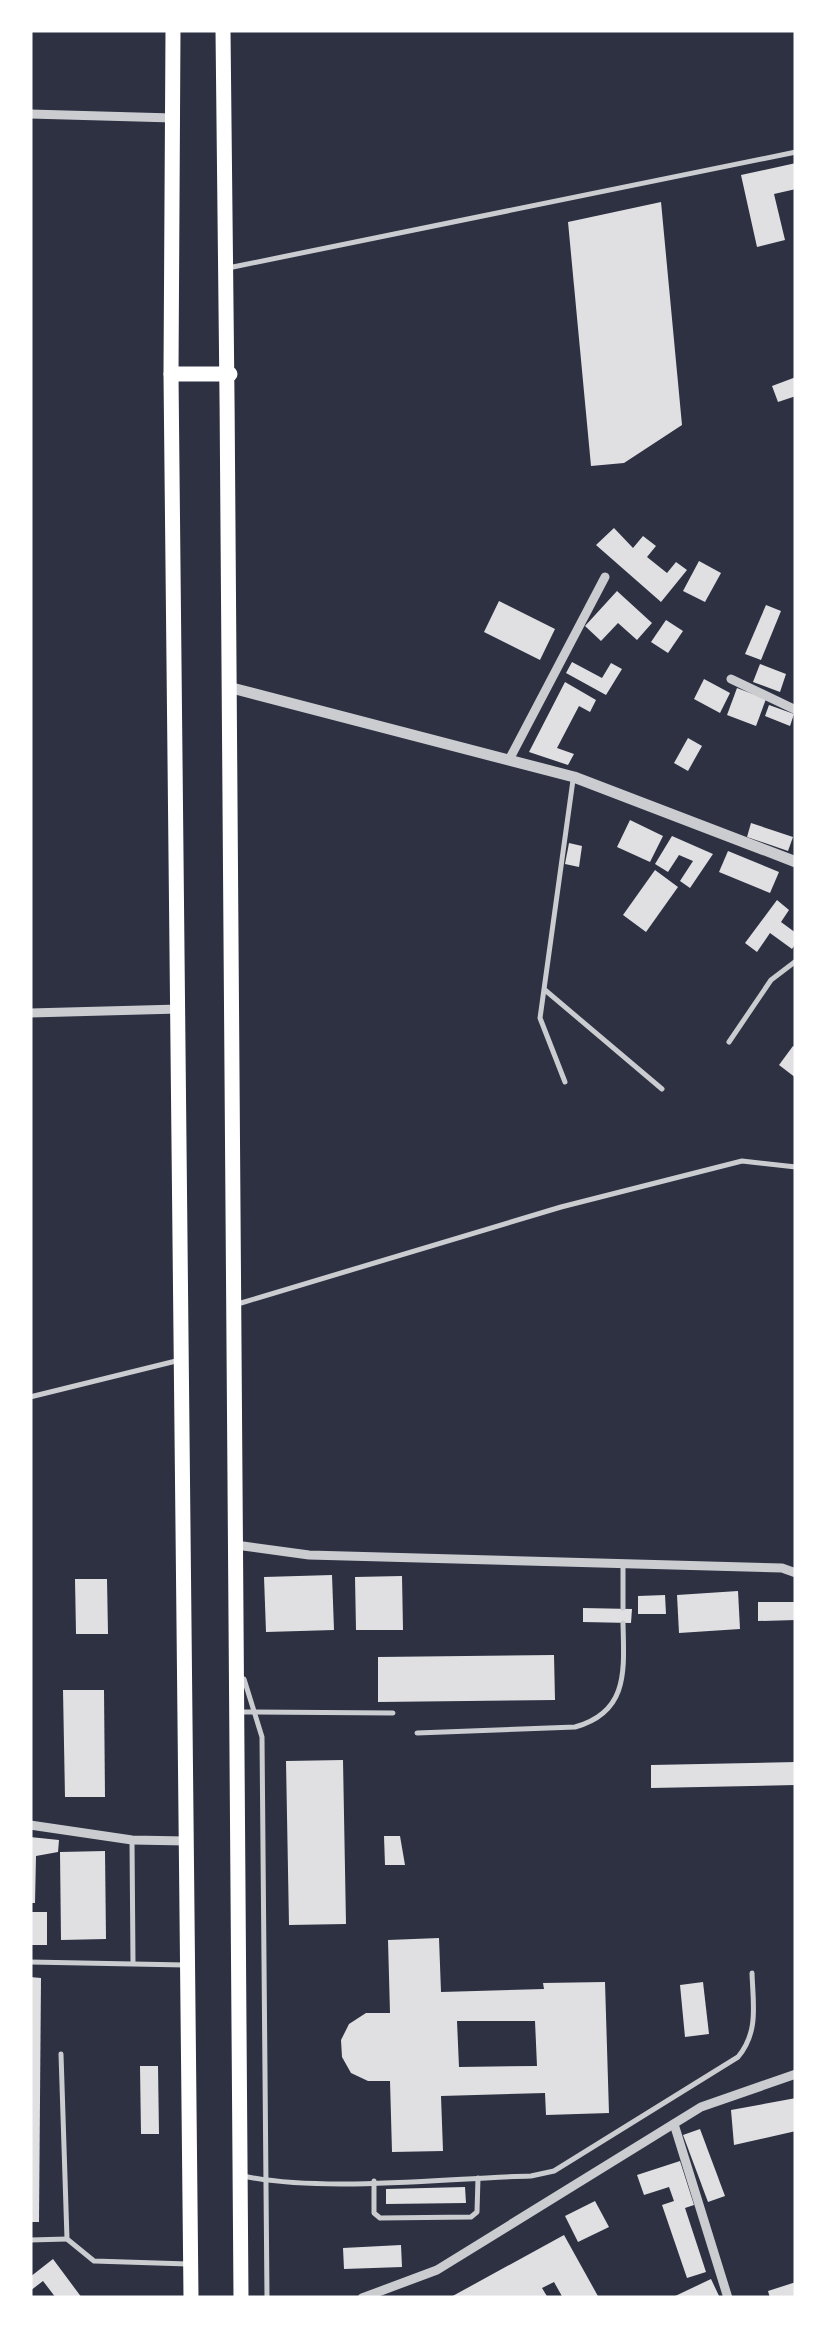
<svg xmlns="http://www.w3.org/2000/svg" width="826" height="2328" font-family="'PT Sans',sans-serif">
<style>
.building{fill:#e0e0e3;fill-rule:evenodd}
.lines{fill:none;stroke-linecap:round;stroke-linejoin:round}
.service{stroke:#caccd0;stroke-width:5}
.minor{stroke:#caccd0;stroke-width:9}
.tertiary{stroke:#caccd0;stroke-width:11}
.trunk{stroke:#fff;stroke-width:15}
</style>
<rect width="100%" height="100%" fill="#2d3142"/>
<g class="building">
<polygon points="796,163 796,189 774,194 785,240 757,247 741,175"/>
<polygon points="661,202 682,425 624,463 591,466 568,222"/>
<polygon points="796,377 796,396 778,402 772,386"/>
<polygon points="614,528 633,548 643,536 656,546 647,557 667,573 676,562 687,570 661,602 596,545"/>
<polygon points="699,561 721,573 705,602 683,591"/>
<polygon points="617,591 652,623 637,640 618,623 601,641 585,626"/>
<polygon points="499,601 555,629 540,660 484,632"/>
<polygon points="766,605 781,611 761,660 745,654"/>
<polygon points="666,620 683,631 668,653 651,642"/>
<polygon points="572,662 602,678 611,663 622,669 606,695 566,673"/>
<polygon points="760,664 786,674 780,692 753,682"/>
<polygon points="704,679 730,693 720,713 694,699"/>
<polygon points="565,682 596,700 590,712 579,706 557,748 574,754 568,765 529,752"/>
<polygon points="737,688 766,699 756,726 727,715"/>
<polygon points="769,705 794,714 790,726 765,716"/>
<polygon points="688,738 702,746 688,771 674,763"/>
<polygon points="630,820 663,836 650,862 617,847"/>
<polygon points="751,823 793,837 788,851 747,837"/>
<polygon points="672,836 713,854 690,888 680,881 693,861 679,855 668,872 655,864"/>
<polygon points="569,843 582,846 579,867 565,864"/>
<polygon points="728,851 779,872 770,893 719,872"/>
<polygon points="655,870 678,887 646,932 623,915"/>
<polygon points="777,900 789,910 781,922 796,933 796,943 792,949 770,933 757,952 745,943"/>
<polygon points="793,1046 796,1048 796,1078 779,1065"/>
<polygon points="332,1575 334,1630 266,1632 264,1577"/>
<polygon points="402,1576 403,1630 356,1630 355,1577"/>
<polygon points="75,1579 107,1579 108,1634 76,1634"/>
<polygon points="738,1591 740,1629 679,1633 677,1595"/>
<polygon points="665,1595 666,1614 638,1614 638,1596"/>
<polygon points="758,1602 796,1602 796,1620 758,1621"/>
<polygon points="583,1608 632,1609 631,1623 583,1622"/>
<polygon points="554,1655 555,1700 378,1702 378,1657"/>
<polygon points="63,1690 104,1690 105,1797 65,1797"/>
<polygon points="343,1760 346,1924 289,1925 286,1761"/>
<polygon points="796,1762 796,1785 651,1788 651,1765"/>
<polygon points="384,1836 400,1836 405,1865 385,1865"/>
<polygon points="30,1837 59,1840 58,1852 36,1856 35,1903 30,1903"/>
<polygon points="105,1851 106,1939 61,1940 60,1852"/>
<rect x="30" y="1912" width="17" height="33"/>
<path d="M439,1938L441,1992L544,1989L543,1983L605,1982L609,2113L546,2115L545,2093L441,2096L443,2151L392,2152L390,2081H368L351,2073L342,2057L341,2040L349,2024L366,2013H390L388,1940ZM457,2021H535L537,2066L459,2067Z"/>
<polygon points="30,1977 41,1978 39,2222 30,2222"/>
<polygon points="703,1982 709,2034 685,2037 680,1985"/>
<polygon points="140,2066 158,2066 159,2134 141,2134"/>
<polygon points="796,2098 796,2131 734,2145 731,2110"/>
<polygon points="700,2129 725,2196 708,2202 683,2135"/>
<polygon points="680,2161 694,2205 685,2208 706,2272 687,2278 662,2205 674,2201 669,2187 644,2195 637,2175"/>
<polygon points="465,2187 466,2203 386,2204 386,2189"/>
<polygon points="595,2201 609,2227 578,2242 565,2216"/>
<polygon points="564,2235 599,2298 563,2298 554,2282 542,2288 548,2298 449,2298"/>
<polygon points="401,2245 402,2267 344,2269 343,2248"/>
<polygon points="53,2259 82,2298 56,2298 43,2281 30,2291 30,2277"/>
<polygon points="711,2279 720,2298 671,2298"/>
<polygon points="796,2282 796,2298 770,2298 768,2291"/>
</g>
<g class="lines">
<g class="service">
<polyline points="228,268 796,152"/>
<polyline points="545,990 662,1089"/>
<polyline points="729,1042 771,980 796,961"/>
<polyline points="565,1082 540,1018 573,780"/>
<polyline points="241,1303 561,1207 742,1161 796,1167"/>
<polyline points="30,1397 176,1361"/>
<polyline points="623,1567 623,1608"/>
<polyline points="244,1679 262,1737 267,2298"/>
<polyline points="241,1712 393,1713"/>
<path d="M417,1733L575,1727C629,1712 624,1670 623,1623"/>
<polyline points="132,1841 133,1963"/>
<polyline points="30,1962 185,1965"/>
<polyline points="61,2054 67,2239 94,2261 188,2264"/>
<path d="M243,2176C323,2193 447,2178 531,2176L554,2171L738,2057C759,2032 753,2004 752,1973"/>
<polyline points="374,2181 374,2213 380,2218 471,2217 477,2212 478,2178"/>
<polyline points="30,2240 67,2239"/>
</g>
<g class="minor">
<polyline points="30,114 173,118"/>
<polyline points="731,679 796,710"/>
<polyline points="510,758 605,577"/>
<polyline points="30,1013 179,1009"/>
<polyline points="236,1545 309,1555 782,1568 796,1573"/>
<polyline points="30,1825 132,1840 186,1841"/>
<polyline points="674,2124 728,2298"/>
<polyline points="362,2298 437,2270 701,2107 796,2074"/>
</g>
<polyline class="tertiary" points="228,687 574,777 796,862"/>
<g class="trunk">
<polyline points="173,30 171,374 191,2298"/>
<path d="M223,30C231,786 241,1542 241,2298"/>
<polyline points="171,374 230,374"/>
</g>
</g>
<rect width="826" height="2328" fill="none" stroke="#ffffff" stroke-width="65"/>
</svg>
